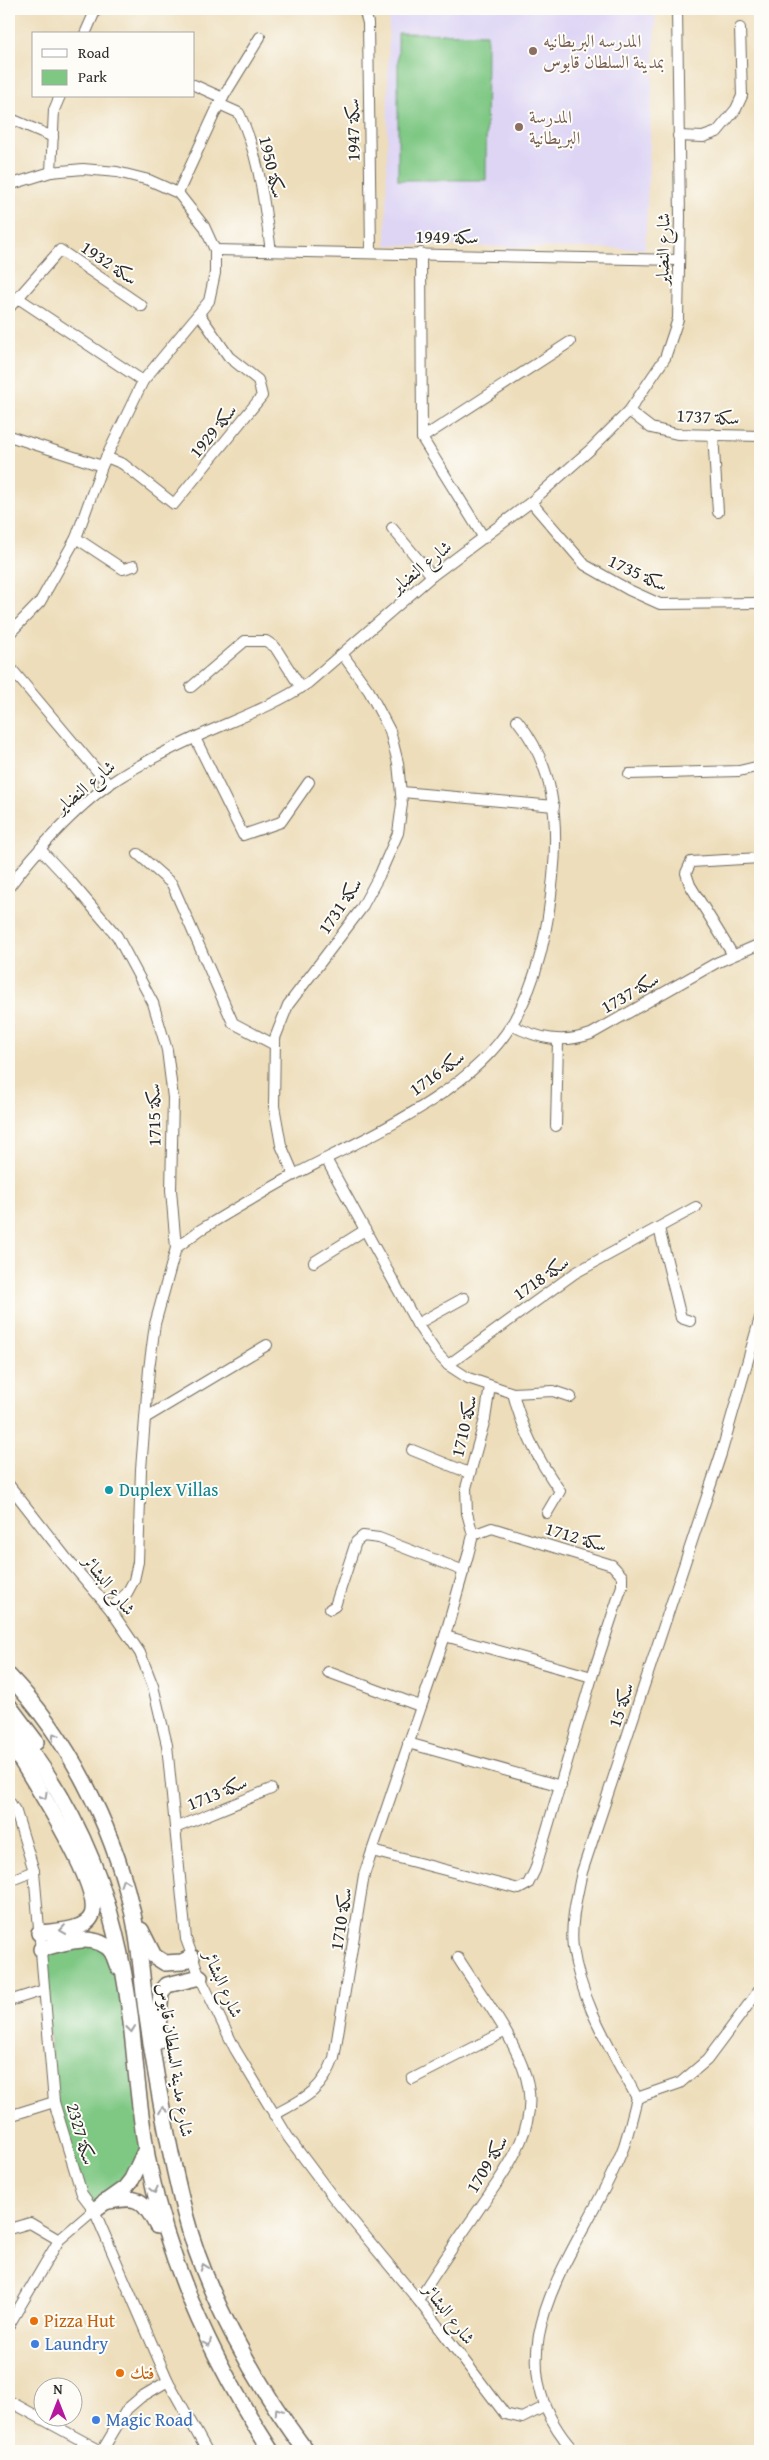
<svg xmlns="http://www.w3.org/2000/svg" width="769" height="2460" font-family="'Gentium Book Plus',Amiri,serif">
<style>
.built{fill:#ded5f5}
.green{fill:#7fc884;stroke:#557a58}
.lines{fill:none;stroke-linecap:round;stroke-linejoin:round}
.street-casing{stroke:#6f695d;stroke-width:12}
.secondary-casing{stroke:#6f695d;stroke-width:18}
.street{stroke:#fff;stroke-width:10}
.secondary{stroke:#fff;stroke-width:15}
.oneway{stroke:#a0a0a0}
.education-dot{fill:#8d6e63;stroke:#fdfcf7;stroke-width:2}
.culture-dot{fill:#0f9aa8;stroke:#fdfcf7;stroke-width:2}
.food-dot{fill:#e8710a;stroke:#fdfcf7;stroke-width:2}
.shop-dot{fill:#3f7fe0;stroke:#fdfcf7;stroke-width:2}
.labels{text-anchor:middle;stroke-width:4;stroke-linejoin:round;paint-order:stroke}
.education-label{font-size:18px;fill:#785e54;stroke:#fdfcf7;text-anchor:start}
.street-label{font-size:18px;fill:#2b2b2b;stroke:#fdfcf7}
.culture-label{font-size:18px;fill:#0d838f;stroke:#fdfcf7;text-anchor:start}
.food-label{font-size:18px;fill:#c56008;stroke:#fdfcf7;text-anchor:start}
.shop-label{font-size:18px;fill:#366cbe;stroke:#fdfcf7;text-anchor:start}
</style>
<rect width="100%" height="100%" fill="#fdfcf7"/>
<filter id="ink" filterUnits="userSpaceOnUse"><feTurbulence type="fractalNoise" baseFrequency=".02" numOctaves="2"/><feDisplacementMap in="SourceGraphic" scale="10" xChannelSelector="R" yChannelSelector="G"/><feConvolveMatrix kernelMatrix="1 2 1 2 8 2 1 2 1" color-interpolation-filters="sRGB"/></filter>
<filter id="wash" filterUnits="userSpaceOnUse"><feTurbulence type="fractalNoise" baseFrequency=".0096" numOctaves="4" result="noise"/><feDisplacementMap in="SourceGraphic" scale="20" xChannelSelector="R" yChannelSelector="G"/><feGaussianBlur stdDeviation="1.12" result="paint"/><feColorMatrix in="noise" values="0 0 0 0 0 0 0 0 0 0 0 0 0 0 0 0 0 1.4 0 .05"/><feComposite in="paint" operator="in"/></filter>
<g filter="url(#wash)">
<rect width="100%" height="100%" fill="#edddba"/>
<polygon class="built" points="389,9 656,9 645,249 386,245"/>
<g class="green">
<polygon points="398,33 487,34 486,180 398,180"/>
<polygon points="99,1944 117,1967 144,2149 131,2178 94,2209 83,2194 55,2102 42,1950"/>
</g>
</g>
<g filter="url(#ink)">
<g class="lines">
<g class="street-casing">
<g id="street">
<polyline points="364,9 368,23 371,252"/>
<polyline points="85,34 96,9"/>
<polyline points="194,85 223,98"/>
<path d="M219,104L239,113C260,157 264,204 271,251"/>
<polyline points="9,118 53,137"/>
<polyline points="678,136 703,137 717,132 736,109 742,96 740,28"/>
<polyline points="51,172 54,110 60,96"/>
<polyline points="9,185 51,172 83,169 117,172 149,180 178,193 204,226 215,250 215,273 209,301 143,381 102,466 76,538 40,602 9,634"/>
<polyline points="178,193 219,104 260,37"/>
<polyline points="215,250 678,260"/>
<polyline points="421,253 422,438 484,538"/>
<polyline points="18,298 143,381"/>
<polyline points="9,308 60,250 142,306"/>
<polyline points="629,411 651,428 677,434 760,436"/>
<polyline points="713,434 718,512"/>
<polyline points="9,436 102,466"/>
<polyline points="422,438 570,342"/>
<polyline points="106,457 123,464 174,504 262,396 258,380 229,357 200,315"/>
<polyline points="531,502 585,565 629,590 660,604 760,603"/>
<polyline points="392,528 432,576"/>
<polyline points="76,538 123,569 134,566"/>
<polyline points="9,666 109,785"/>
<polyline points="191,687 245,641 266,641 275,647 301,688"/>
<polyline points="195,738 243,835 281,822 309,782"/>
<polyline points="629,774 739,771 760,766"/>
<polyline points="402,792 554,806"/>
<polyline points="40,849 71,882 117,936 153,1003 167,1050 173,1098 171,1190 176,1248 155,1324 149,1369 141,1469 138,1562 134,1580 127,1593 110,1609"/>
<polyline points="138,854 172,884 233,1023 275,1045"/>
<path d="M9,887C34,853 76,807 111,783C136,766 166,751 194,738C233,720 272,707 308,683L432,576L531,502L591,449L629,411L665,358L678,319L680,217L677,9"/>
<polyline points="733,955 690,885 686,873 691,862 760,858"/>
<path d="M511,1025C539,1039 562,1044 591,1034L716,963L760,944"/>
<polyline points="556,1126 558,1041"/>
<polyline points="326,1159 417,1324 436,1352 448,1365 468,1378 513,1393 553,1391 571,1397"/>
<polyline points="294,1175 281,1145 274,1106 275,1038 288,1005 361,909 380,874 398,833 402,804 398,763 390,731 369,691 343,655"/>
<polyline points="659,1228 681,1318 690,1321"/>
<path d="M176,1248L200,1230C231,1211 262,1193 294,1175C364,1138 470,1094 512,1024C539,979 548,928 553,877C559,820 554,765 517,720"/>
<polyline points="314,1262 365,1230"/>
<polyline points="417,1324 464,1298"/>
<polyline points="448,1365 575,1273 696,1207"/>
<path d="M513,1393C522,1430 538,1460 560,1491L547,1513"/>
<polyline points="145,1418 267,1345"/>
<polyline points="412,1450 469,1473"/>
<polyline points="9,1485 67,1559 110,1609 140,1653 153,1686 167,1745 186,1939 200,1977 235,2049 288,2137 333,2197 418,2300 505,2414 522,2418 544,2407"/>
<polyline points="330,1609 335,1606 356,1542 363,1536 379,1538 464,1571"/>
<polyline points="445,1636 592,1677"/>
<polyline points="328,1672 420,1706"/>
<polyline points="408,1743 561,1786"/>
<polyline points="9,1801 16,1812 34,1871 54,2102 82,2194 94,2210 168,2381 207,2451"/>
<polyline points="175,1828 271,1789"/>
<polyline points="372,1851 519,1889 528,1884 535,1870 592,1677 622,1586 622,1576 612,1565 492,1528 473,1535"/>
<polyline points="9,1881 34,1871"/>
<polyline points="9,2001 44,1990"/>
<polyline points="412,2079 504,2032"/>
<path d="M637,2098C612,2050 581,2003 573,1948C570,1923 577,1896 582,1872L721,1454L760,1318"/>
<polyline points="637,2098 680,2083 707,2060 760,1989"/>
<path d="M274,2115C303,2099 322,2092 334,2058L364,1875L445,1636L468,1555L473,1535L467,1513L466,1488L485,1419L490,1386"/>
<polyline points="9,2116 54,2102"/>
<polyline points="9,2229 30,2223 59,2240"/>
<path d="M418,2300C436,2272 454,2245 473,2218C500,2177 542,2130 526,2077C513,2034 481,1995 458,1958"/>
<polyline points="9,2325 59,2240 94,2210"/>
<polyline points="9,2401 101,2451"/>
<polyline points="102,2451 127,2409 141,2397 168,2381"/>
<path d="M574,2451C481,2347 586,2247 624,2146C629,2130 633,2114 637,2098"/>
</g>
</g>
<g class="secondary-casing">
<g id="secondary">
<path d="M9,1676C68,1737 111,1823 131,1906C140,1940 141,1975 146,2010C156,2079 168,2148 185,2214C206,2295 256,2384 306,2451"/>
<polyline points="9,1706 36,1742"/>
<path d="M9,1724C82,1809 116,1904 130,2014C136,2065 139,2116 149,2166C170,2270 214,2363 271,2451"/>
<path d="M9,1741C26,1769 103,1885 92,1915C85,1932 54,1931 39,1933"/>
<polyline points="141,1930 154,1956 165,1963 182,1962 192,1957"/>
<path d="M41,1949C61,1943 96,1931 112,1952C114,1956 116,1962 118,1967"/>
<polyline points="157,2042 161,1992 167,1985 200,1977"/>
<path d="M104,2202C136,2196 142,2196 157,2226"/>
<polyline points="94,2210 125,2188 132,2179 146,2149"/>
</g>
</g>
<use href="#street" class="street"/>
<use href="#secondary" class="secondary"/>
</g>
<defs><path id="oneway-chevron" d="M-2-3.5L2.5 0L-2 3.5" fill="none" stroke-width="1.6" stroke-linecap="round" stroke-linejoin="round" transform="scale(1.25)"/></defs>
<g class="oneway">
<use href="#oneway-chevron" transform="translate(55 1736) rotate(-123)"/>
<use href="#oneway-chevron" transform="translate(44 1796) rotate(60)"/>
<use href="#oneway-chevron" transform="translate(124 1882) rotate(-109)"/>
<use href="#oneway-chevron" transform="translate(63 1930) rotate(172)"/>
<use href="#oneway-chevron" transform="translate(131 2029) rotate(84)"/>
<use href="#oneway-chevron" transform="translate(163 2110) rotate(-100)"/>
<use href="#oneway-chevron" transform="translate(154 2190) rotate(77)"/>
<use href="#oneway-chevron" transform="translate(204 2267) rotate(-110)"/>
<use href="#oneway-chevron" transform="translate(208 2343) rotate(65)"/>
<use href="#oneway-chevron" transform="translate(278 2411) rotate(-123)"/>
</g>
</g>
<g class="education-dot">
<circle cx="533" cy="51" r="5"/>
<circle cx="519" cy="127" r="5"/>
</g>
<circle class="culture-dot" cx="109" cy="1490" r="5"/>
<g class="food-dot">
<circle cx="34" cy="2321" r="5"/>
<circle cx="120" cy="2373" r="5"/>
</g>
<g class="shop-dot">
<circle cx="35" cy="2344" r="5"/>
<circle cx="96" cy="2420" r="5"/>
</g>
<g class="labels">
<g class="education-label">
<text x="543" y="47">المدرسه البريطانيه<tspan x="543" dy="21">بمدينة السلطان قابوس</tspan></text>
<text x="529" y="123">المدرسة<tspan x="529" dy="21">البريطانية</tspan></text>
</g>
<g class="street-label">
<text transform="translate(353 130) rotate(-91)" y="6">سكة 1947</text>
<text transform="translate(272 167) rotate(77)" y="6">سكة 1950</text>
<text transform="translate(447 237) rotate(1)" y="6">سكة 1949</text>
<text transform="translate(663 249) rotate(-89)" y="6">شارع النضاير</text>
<text transform="translate(109 263) rotate(34)" y="6">سكة 1932</text>
<text transform="translate(708 417) rotate(3)" y="6">سكة 1737</text>
<text transform="translate(213 431) rotate(-51)" y="6">سكة 1929</text>
<text transform="translate(421 567) rotate(-39)" y="6">شارع النضاير</text>
<text transform="translate(638 573) rotate(25)" y="6">سكة 1735</text>
<text transform="translate(85 787) rotate(-40)" y="6">شارع النضاير</text>
<text transform="translate(340 906) rotate(-56)" y="6">سكة 1731</text>
<text transform="translate(630 993) rotate(-30)" y="6">سكة 1737</text>
<text transform="translate(437 1073) rotate(-36)" y="6">سكة 1716</text>
<text transform="translate(154 1115) rotate(-91)" y="6">سكة 1715</text>
<text transform="translate(541 1278) rotate(-35)" y="6">سكة 1718</text>
<text transform="translate(464 1426) rotate(-77)" y="6">سكة 1710</text>
<text transform="translate(576 1537) rotate(17)" y="6">سكة 1712</text>
<text transform="translate(109 1585) rotate(51)" y="6">شارع البشائر</text>
<text transform="translate(621 1705) rotate(-72)" y="6">سكة 15</text>
<text transform="translate(217 1793) rotate(-22)" y="6">سكة 1713</text>
<text transform="translate(341 1919) rotate(-81)" y="6">سكة 1710</text>
<text transform="translate(223 1984) rotate(66)" y="6">شارع البشائر</text>
<text transform="translate(175 2060) rotate(81)" y="6">شارع مدينة السلطان قابوس</text>
<text transform="translate(81 2134) rotate(74)" y="6">سكة 2327</text>
<text transform="translate(487 2164) rotate(-59)" y="6">سكة 1709</text>
<text transform="translate(449 2314) rotate(52)" y="6">شارع البشائر</text>
</g>
<g class="culture-label">
<text x="119" y="1496">Duplex Villas</text>
</g>
<g class="food-label">
<text x="44" y="2327">Pizza Hut</text>
<text x="130" y="2379">فتك</text>
</g>
<g class="shop-label">
<text x="45" y="2350">Laundry</text>
<text x="106" y="2426">Magic Road</text>
</g>
</g>
<rect width="769" height="2460" fill="none" stroke="#fdfcf7" stroke-width="30"/>
<rect x="32" y="32" width="162" height="65" fill="#fdfcf7" stroke="#a9a8a5"/>
<rect x="42" y="49" width="25" height="8" fill="#ffffff" stroke="#a9a8a5"/>
<text x="78" y="58" font-size="15" fill="#2b2b2b">Road</text>
<rect x="42" y="70" width="25" height="15" fill="#7fc884" stroke="#a9a8a5"/>
<text x="78" y="82" font-size="15" fill="#2b2b2b">Park</text>
<g transform="translate(58 2402)"><circle r="24" fill="#fdfcf7" stroke="#a9a8a5"/>
<path d="M0-4L9 19L0 12L-9 19Z" fill="#b5179e"/>
<text y="-8" font-size="14" font-weight="bold" text-anchor="middle" fill="#2b2b2b">N</text>
</g>
</svg>
